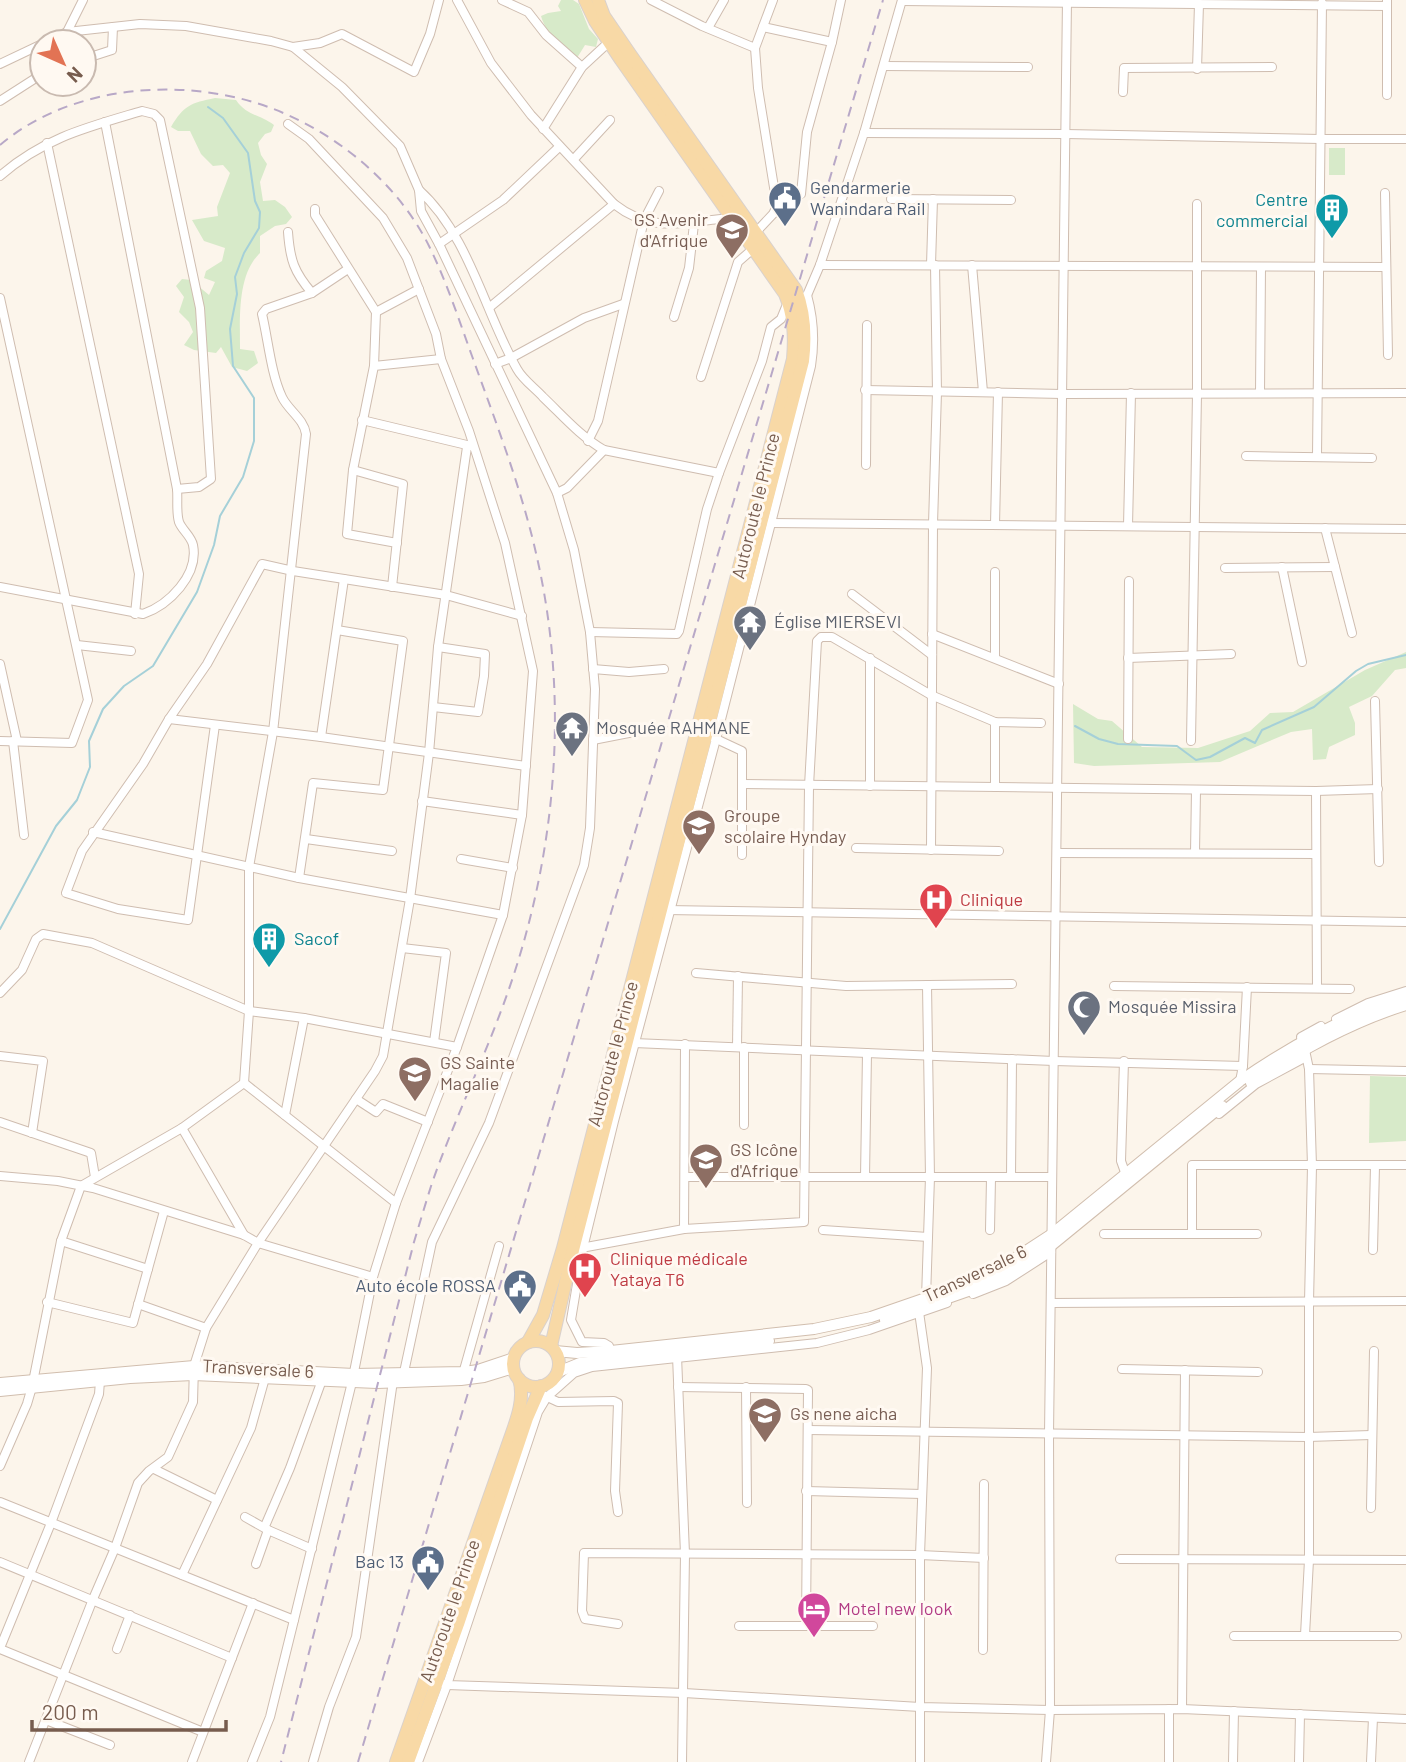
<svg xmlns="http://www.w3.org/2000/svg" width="1406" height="1762" font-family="Barlow,sans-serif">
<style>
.green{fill:#d7eac9}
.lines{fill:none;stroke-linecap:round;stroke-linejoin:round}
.stream{stroke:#a5d0d8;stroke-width:2}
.minor-casing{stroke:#cfbdb0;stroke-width:10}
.secondary-casing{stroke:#d1beae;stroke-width:12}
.primary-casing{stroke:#d9d1cd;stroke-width:14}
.minor{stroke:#fff;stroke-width:8}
.secondary{stroke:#fff;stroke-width:10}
.primary{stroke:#f8d9a6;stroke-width:12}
.rail{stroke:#b8a8c7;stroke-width:2;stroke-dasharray:10 7;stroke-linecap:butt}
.labels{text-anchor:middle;stroke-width:6;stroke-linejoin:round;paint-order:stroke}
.service-label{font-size:18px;fill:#4e5e75;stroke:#fff9f2;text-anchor:end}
.culture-label{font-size:18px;fill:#0d838f;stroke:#fff9f2;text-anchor:end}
.education-label{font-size:18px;fill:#785e54;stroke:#fff9f2;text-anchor:start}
.street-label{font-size:18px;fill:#775c4e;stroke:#fff9f2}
.worship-label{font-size:18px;fill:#5b616d;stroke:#fff9f2;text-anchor:start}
.health-label{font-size:18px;fill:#be3a42;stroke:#fff9f2;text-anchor:start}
.hotel-label{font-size:18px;fill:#b23c85;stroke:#fff9f2;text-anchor:start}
</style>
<rect width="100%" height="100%" fill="#fcf5eb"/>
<g class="green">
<path d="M561,0H573L579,4L589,29L598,39L596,47L585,45L577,58C561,46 547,36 541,16L548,13L561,11L558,6Z"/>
<path d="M215,98L236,100C247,116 259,114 274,125L271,132L265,134L258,143L261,155L267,164L260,182L263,201L275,200L285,207L292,217L286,224L275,226L260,236V253C237,275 240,318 240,349L254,351L258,363L247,371L232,367L221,347L216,353L194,350L184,345L193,332L189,322L179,312L184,297L176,286L182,279L191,280L209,295L215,282L204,278L206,271L222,261L225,248L204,241L192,220L218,216L217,207L230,173L223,165L213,166L201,154L190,131H178L171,127C184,105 191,103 215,98Z"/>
<rect x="1329" y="148" width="16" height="27"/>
<polygon points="1406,652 1406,668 1395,670 1372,696 1349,707 1355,723 1355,735 1329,747 1326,759 1313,760 1312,729 1291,732 1220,762 1094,766 1074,763 1073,704 1098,719 1112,721 1142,747 1198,748 1250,731 1270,713 1293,712 1365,670"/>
<polygon points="1370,1076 1406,1077 1406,1141 1369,1143"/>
</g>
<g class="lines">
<g class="stream">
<polyline points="1075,726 1099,739 1118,744 1177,746 1196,760 1210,757 1245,738 1255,743 1262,730 1314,707 1356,671 1368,664 1406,655"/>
<polyline points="0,929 56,826 77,800 90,767 89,741 103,709 124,686 153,666 197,592 214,545 220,516 243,477 254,441 254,398 233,366 230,329 237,294 235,277 244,253 259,228 260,212 255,201 248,153 223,118 208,107"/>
</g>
<g class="minor-casing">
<g id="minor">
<path d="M457,0L491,63L531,115L614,204C655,236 688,220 734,218"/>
<polyline points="502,0 528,12 546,35 582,67"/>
<polyline points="651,0 702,26 755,48"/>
<polyline points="902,1 1387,6"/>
<polyline points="763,27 832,42 807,132 801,194"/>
<polyline points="708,28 724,0"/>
<polyline points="67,32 83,0"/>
<polyline points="47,42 67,32 140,24 186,26 271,41 293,47 342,87 400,146 419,190 421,211 439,244 557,493 574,550 590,632 595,689 590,828 584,865 489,1123 432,1242 403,1377"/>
<polyline points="832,42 841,0"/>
<polyline points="293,47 320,43 342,34 414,72 430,34 439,0"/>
<polyline points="84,59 112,50 113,27"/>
<polyline points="0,64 42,44"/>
<polyline points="884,66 1028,67"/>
<polyline points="1197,69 1199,4"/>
<polyline points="1123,92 1124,68 1272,67"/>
<polyline points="1387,95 1387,0"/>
<polyline points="0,101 42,74"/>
<polyline points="543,129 582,67 609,42"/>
<polyline points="864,133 1066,134 1320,139 1406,139"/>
<polyline points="47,143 139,574 135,614"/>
<polyline points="574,159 610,120"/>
<path d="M0,176C43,138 88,127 142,111L154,114L160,120L200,308L211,479L199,487L177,489"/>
<path d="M419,190C469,235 485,313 517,369C523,380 535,388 543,397C563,416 580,436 604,450L719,473L762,361L771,327L781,319L788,302"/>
<polyline points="1385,193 1388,355"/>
<polyline points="891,199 1011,200"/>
<polyline points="315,209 315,215 376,312 374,366"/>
<polyline points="757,231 773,214 777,206 758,88 755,48 773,0"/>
<path d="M288,232C290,260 294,272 312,293"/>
<polyline points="439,244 503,200 559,147"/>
<polyline points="820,265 1386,267"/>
<polyline points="931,265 933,199"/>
<polyline points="972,265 983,392"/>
<polyline points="0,298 88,700 72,743 0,741"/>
<polyline points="805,300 820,265 864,133 902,0"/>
<polyline points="490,307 614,204"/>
<polyline points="376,312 419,289"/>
<polyline points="674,317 689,268 694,224"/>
<polyline points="495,364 511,358 584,318 623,304"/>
<polyline points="701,377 738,262 754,248"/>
<polyline points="865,390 1062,394 1406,393"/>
<polyline points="1260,393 1261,267"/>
<polyline points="362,420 471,446"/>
<polyline points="588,441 598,421 644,220 659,191"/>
<polyline points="1246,456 1372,458"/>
<polyline points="1317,456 1322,3"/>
<polyline points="866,465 867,325"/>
<polyline points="353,470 403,484 392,587"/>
<polyline points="557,493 567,488 604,450"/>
<polyline points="771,523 1406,529"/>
<polyline points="995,525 998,392"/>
<polyline points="1128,526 1131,393"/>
<polyline points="1325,528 1352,633"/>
<polyline points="397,543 347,534 353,470 374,366 441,359"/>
<polyline points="1282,567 1302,662"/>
<polyline points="1225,568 1335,567"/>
<path d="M0,587L143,614C169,605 199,575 193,545C191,536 182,530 179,522C176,512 178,499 177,489L105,122"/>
<polyline points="852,594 932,655"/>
<polyline points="590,632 677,634 679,631 707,509 719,473"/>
<polyline points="932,634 1059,684"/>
<polyline points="77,645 131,651"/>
<polyline points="995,658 995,572"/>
<polyline points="1128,658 1231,654"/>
<polyline points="0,664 17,741"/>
<polyline points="593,669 629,672 664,669"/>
<polyline points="1375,701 1379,862"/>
<polyline points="433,707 478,712 484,676 485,654 438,647"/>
<polyline points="169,719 321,737 526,766"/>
<polyline points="215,725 188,920 118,909 66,893 82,851 143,764 169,719 207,664 262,564 293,571 446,595 522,616"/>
<polyline points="321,737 344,579"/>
<polyline points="712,737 742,751 742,855"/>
<polyline points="1128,739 1129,581"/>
<polyline points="593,740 649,729"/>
<polyline points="13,741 24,835"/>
<polyline points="1191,741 1197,394 1197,204"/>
<polyline points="743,784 1316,791 1378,789"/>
<polyline points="870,786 870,658"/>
<polyline points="995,787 995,722"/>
<polyline points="1316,791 1317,988"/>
<polyline points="422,801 522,815"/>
<polyline points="93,832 299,878 503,915"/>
<polyline points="306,839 392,851"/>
<polyline points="856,848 999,851"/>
<polyline points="931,850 933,524 937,392 935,265"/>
<polyline points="1057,853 1316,854"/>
<polyline points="1195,853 1196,790"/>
<polyline points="461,859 513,868"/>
<polyline points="299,878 313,783 383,790 403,641 337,630"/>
<polyline points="666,910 1406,922"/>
<polyline points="402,948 446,953 434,1042"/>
<polyline points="696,973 846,986 1012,984"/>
<polyline points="1114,986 1350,989"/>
<polyline points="0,993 22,970 36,939 43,934 92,943 249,1011 304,1018 457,1047"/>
<polyline points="1336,1019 1368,1003 1406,991"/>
<polyline points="634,1043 1054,1061 1243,1066 1240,1081"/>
<polyline points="1302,1043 1301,1037 1321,1026"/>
<polyline points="737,1047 738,976"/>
<polyline points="744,1047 744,1125"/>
<polyline points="1305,1050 1309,1069 1312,1166 1309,1302 1309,1560 1305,1635"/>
<polyline points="0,1056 43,1061 32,1133"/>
<polyline points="1124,1061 1121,1161 1126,1175"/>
<polyline points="1243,1066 1247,987"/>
<polyline points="1309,1069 1406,1071"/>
<polyline points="244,1083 396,1203"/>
<polyline points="356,1099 376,1112 383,1104 428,1122"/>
<polyline points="1219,1114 1256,1084 1306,1057"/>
<polyline points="285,1115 304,1018"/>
<polyline points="0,1122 91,1153 95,1177"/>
<polyline points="182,1128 244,1235"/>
<polyline points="0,1176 58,1181 93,1188 244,1235 258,1243 373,1277"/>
<polyline points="685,1177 1052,1177"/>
<polyline points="865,1177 867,1053"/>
<polyline points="1011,1177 1012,1059"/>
<polyline points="684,1229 685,1044"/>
<polyline points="823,1230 928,1237"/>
<polyline points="990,1230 991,1178"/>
<polyline points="1192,1233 1192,1165 1406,1165"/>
<polyline points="1104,1234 1257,1234"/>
<polyline points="61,1241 148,1269"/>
<polyline points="581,1248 684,1229 804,1222 809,786 817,641 821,637 832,637 931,695 995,722 1041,723"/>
<polyline points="1373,1250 1375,1166"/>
<polyline points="973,1294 1006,1281 1051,1252"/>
<polyline points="926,1298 930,1177 927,985"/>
<polyline points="47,1302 133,1323 164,1211"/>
<polyline points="1051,1303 1406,1301"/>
<polyline points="138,1304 206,1328"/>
<polyline points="919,1312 927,1368 920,1555 920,1762"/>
<path d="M611,1354L609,1346L604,1343L582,1342L571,1320L583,1248L614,1121L716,739L811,366C815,341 814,320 807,295"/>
<polyline points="677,1356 685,1554 682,1762"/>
<polyline points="1122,1369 1258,1372"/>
<polyline points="462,1377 499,1246"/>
<polyline points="678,1387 806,1389 808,1390 806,1625"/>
<polyline points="746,1387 747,1503"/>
<polyline points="543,1395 558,1402 614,1401 618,1403 615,1491 618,1512"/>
<polyline points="808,1430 1308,1437 1371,1435"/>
<path d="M0,1466L27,1404L32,1387L61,1241L81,1186L182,1128L244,1083L249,1011V867L273,732L306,434C304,419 288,410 282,397C271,374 268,339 262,314L266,309L312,293L348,269"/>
<polyline points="154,1469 217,1500"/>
<polyline points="806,1491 922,1494"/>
<polyline points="0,1502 294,1620"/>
<polyline points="1371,1508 1374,1351"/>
<polyline points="245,1517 268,1530 312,1549"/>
<polyline points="265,1526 290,1468 322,1380"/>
<polyline points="1120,1559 1406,1560"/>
<polyline points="0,1562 232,1658"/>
<polyline points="256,1564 268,1530"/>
<polyline points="182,1575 251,1428 265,1378"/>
<polyline points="618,1624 585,1619 582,1611 584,1553 920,1555 984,1558"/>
<polyline points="739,1626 873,1626"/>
<polyline points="1234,1636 1397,1636"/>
<polyline points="0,1648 51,1523 99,1394 100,1381"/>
<polyline points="0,1649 203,1732"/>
<polyline points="117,1649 130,1615"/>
<polyline points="983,1650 984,1484"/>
<polyline points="437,1682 447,1685 684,1693 920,1707 1050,1710 1182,1709 1406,1719"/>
<polyline points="1169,1709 1169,1762"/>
<polyline points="1182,1709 1185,1370"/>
<polyline points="46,1720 110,1745"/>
<polyline points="29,1762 93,1599 115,1548 138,1483 149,1471 168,1457 193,1402 194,1366 206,1328 258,1243 375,1071 383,1056 410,899 429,753 438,647 467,447"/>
<polyline points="192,1762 253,1603"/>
<polyline points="252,1762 270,1717 294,1620 352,1382 373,1277 396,1203 457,1047 503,915 522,815 533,671 505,543 469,431 441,359 436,334 407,258 383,218 309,139 288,124"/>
<polyline points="313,1762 329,1707 356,1637 393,1381"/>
<polyline points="418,1762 447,1685 538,1412 547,1397 574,1373 592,1367 817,1343 869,1330 947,1303"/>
<polyline points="1046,1762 1050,1710 1049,1434 1067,0"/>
<polyline points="1233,1762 1234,1711"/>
<polyline points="1299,1762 1300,1714"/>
<polyline points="1371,1762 1373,1718"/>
</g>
</g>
<g class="secondary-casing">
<g id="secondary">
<path d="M1251,1083C1296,1052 1354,1021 1406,1005"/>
<polyline points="885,1320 968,1291 1014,1268 1052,1245 1222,1106"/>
<path d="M555,1351L577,1353L611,1351L814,1329L871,1317L926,1298L1009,1262L1052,1234L1240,1081C1287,1048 1350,1013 1406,997"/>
<polyline points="558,1372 580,1363 769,1341"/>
<polyline points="0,1383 194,1366 354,1374 464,1372 478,1370 514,1358"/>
<polyline points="0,1391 130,1378 193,1375 377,1383 461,1380 484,1377 513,1368"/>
</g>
</g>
<g class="primary-casing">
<g id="primary">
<circle cx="536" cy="1364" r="23"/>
<path d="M528,1342L543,1315L563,1248L793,359C795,336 794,316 785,294L621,60L595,21L585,0"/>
<path d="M551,1346L573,1250L803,361C806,336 805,313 796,290L630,54L604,16L598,0"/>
<path d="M396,1762L507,1447C514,1426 526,1401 519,1379"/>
<polyline points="408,1762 458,1624 527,1418 541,1386"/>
</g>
</g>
<use href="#minor" class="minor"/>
<use href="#secondary" class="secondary"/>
<use href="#primary" class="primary"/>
<g class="rail">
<path d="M0,145C72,84 185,76 271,108C337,133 399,184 430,248C447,283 459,320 472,356C496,423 523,492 538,562C568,698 557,842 514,974C491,1045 457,1112 432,1183C426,1202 420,1222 414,1242L281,1762"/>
<polyline points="358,1762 883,0"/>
</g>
</g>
<defs>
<g id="civic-pin" transform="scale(1.75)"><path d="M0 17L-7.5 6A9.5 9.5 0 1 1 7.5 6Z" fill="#5c6f8a" stroke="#fff9f2"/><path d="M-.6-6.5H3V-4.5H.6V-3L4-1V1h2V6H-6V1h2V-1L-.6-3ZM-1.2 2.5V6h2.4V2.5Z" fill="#fff"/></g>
<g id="building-pin" transform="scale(1.75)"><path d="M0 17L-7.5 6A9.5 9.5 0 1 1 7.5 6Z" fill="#0f9aa8" stroke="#fff9f2"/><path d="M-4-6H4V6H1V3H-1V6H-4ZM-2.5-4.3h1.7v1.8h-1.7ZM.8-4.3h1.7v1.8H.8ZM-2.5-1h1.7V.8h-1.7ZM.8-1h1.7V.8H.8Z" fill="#fff"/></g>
<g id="school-pin" transform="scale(1.75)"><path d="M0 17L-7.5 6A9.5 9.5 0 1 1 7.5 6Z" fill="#8d6e63" stroke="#fff9f2"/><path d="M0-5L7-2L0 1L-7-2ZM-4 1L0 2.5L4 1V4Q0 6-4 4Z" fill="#fff"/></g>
<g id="temple-pin" transform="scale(1.75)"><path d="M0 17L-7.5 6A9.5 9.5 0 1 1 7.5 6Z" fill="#6b7280" stroke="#fff9f2"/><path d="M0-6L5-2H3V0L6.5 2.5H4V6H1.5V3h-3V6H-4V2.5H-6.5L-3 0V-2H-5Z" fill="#fff"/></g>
<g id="hospital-pin" transform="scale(1.75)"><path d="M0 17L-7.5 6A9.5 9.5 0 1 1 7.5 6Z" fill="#e0444e" stroke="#fff9f2"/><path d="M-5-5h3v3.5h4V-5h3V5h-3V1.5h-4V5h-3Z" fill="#fff"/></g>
<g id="mosque-pin" transform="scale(1.75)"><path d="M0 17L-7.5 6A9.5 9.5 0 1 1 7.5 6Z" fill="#6b7280" stroke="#fff9f2"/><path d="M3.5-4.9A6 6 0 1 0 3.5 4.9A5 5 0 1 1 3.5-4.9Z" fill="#fff"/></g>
<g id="hotel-pin" transform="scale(1.75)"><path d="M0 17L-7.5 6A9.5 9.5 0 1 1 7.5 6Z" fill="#d1479c" stroke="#fff9f2"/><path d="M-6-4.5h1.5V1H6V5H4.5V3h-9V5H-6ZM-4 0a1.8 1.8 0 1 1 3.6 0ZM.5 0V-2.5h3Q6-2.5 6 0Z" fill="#fff"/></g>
</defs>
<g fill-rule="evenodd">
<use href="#civic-pin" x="785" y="198"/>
<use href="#building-pin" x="1332" y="210"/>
<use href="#school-pin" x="732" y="230"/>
<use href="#temple-pin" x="750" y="622"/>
<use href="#temple-pin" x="572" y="728"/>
<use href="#school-pin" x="699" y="826"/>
<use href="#hospital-pin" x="936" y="900"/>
<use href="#building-pin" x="269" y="939"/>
<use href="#mosque-pin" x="1084" y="1007"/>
<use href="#school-pin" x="415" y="1073"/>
<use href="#school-pin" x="706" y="1160"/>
<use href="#hospital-pin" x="585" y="1269"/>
<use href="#civic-pin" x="520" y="1286"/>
<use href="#school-pin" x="765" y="1414"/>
<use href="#civic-pin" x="428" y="1562"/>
<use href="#hotel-pin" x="814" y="1609"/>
</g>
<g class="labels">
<g class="service-label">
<text x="810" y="194" text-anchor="start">Gendarmerie<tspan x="810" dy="21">Wanindara Rail</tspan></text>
<text x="496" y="1292">Auto école ROSSA</text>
<text x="404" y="1568">Bac 13</text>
</g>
<g class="culture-label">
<text x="1308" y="206">Centre<tspan x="1308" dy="21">commercial</tspan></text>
<text x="294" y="945" text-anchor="start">Sacof</text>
</g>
<g class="education-label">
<text x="708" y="226" text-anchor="end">GS Avenir<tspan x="708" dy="21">d'Afrique</tspan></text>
<text x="724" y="822">Groupe<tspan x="724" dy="21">scolaire Hynday</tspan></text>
<text x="440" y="1069">GS Sainte<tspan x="440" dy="21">Magalie</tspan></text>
<text x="730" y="1156">GS Icône<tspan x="730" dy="21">d'Afrique</tspan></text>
<text x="790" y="1420">Gs nene aicha</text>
</g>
<g class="street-label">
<text transform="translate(756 506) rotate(-76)" y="6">Autoroute le Prince</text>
<text transform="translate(613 1054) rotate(-75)" y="6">Autoroute le Prince</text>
<text transform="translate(975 1274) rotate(-25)" y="6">Transversale 6</text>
<text transform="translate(258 1369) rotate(3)" y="6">Transversale 6</text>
<text transform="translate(450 1611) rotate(-71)" y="6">Autoroute le Prince</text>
</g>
<g class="worship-label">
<text x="774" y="628">Église MIERSEVI</text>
<text x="596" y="734">Mosquée RAHMANE</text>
<text x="1108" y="1013">Mosquée Missira</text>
</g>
<g class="health-label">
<text x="960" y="906">Clinique</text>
<text x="610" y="1265">Clinique médicale<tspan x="610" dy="21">Yataya T6</tspan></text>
</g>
<g class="hotel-label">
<text x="838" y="1615">Motel new look</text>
</g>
</g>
<g transform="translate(63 63) rotate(135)"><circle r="33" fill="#fff9f2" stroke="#c9bab0" stroke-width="2"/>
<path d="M0-5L12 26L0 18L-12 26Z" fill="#e27354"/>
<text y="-10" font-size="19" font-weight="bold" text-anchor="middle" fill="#775c4e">N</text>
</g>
<path d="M32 1720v10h194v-10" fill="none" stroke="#775c4e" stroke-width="3.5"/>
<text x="42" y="1720" font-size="21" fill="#775c4e" stroke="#fff9f2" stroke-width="5" paint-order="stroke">200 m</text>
</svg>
